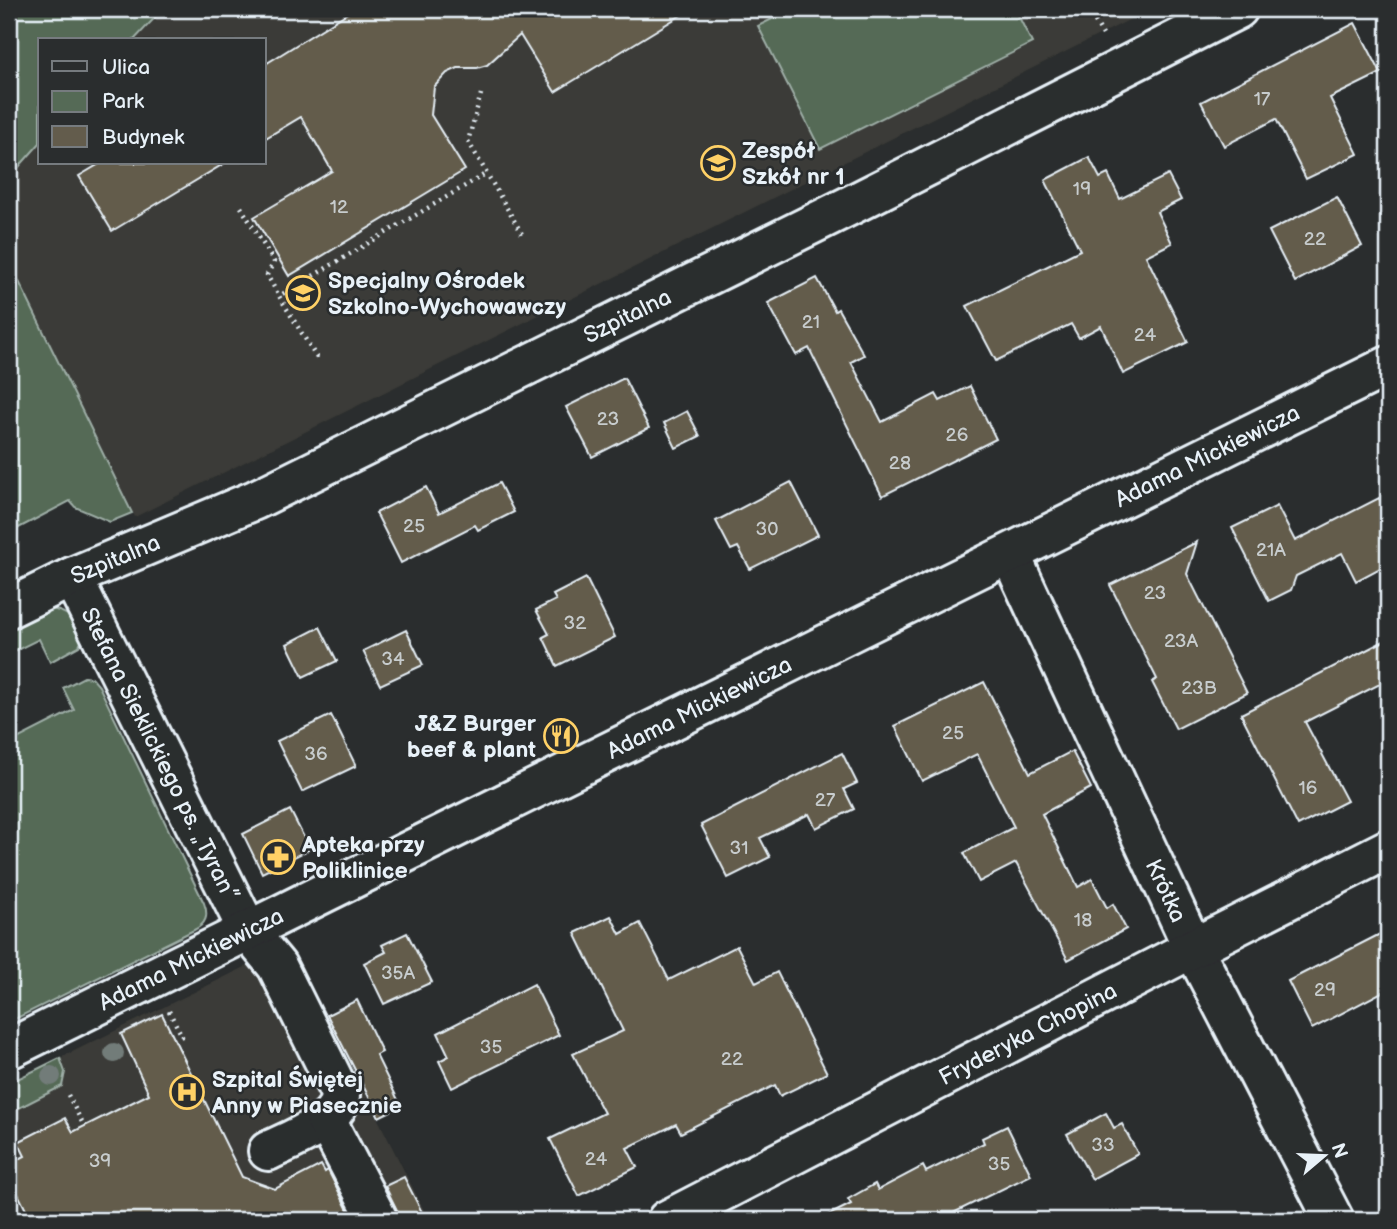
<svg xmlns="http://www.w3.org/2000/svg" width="1397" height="1229" font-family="'Balsamiq Sans',sans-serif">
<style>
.built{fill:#3b3b37}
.green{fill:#556a56;stroke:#9eaea7;stroke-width:2}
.building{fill:#635c4c;stroke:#e8f1f8;stroke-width:2}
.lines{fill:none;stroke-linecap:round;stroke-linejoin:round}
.minor-casing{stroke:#e8f1f8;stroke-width:44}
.path{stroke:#e8f1f8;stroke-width:4.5;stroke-dasharray:2 5;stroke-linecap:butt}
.minor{stroke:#2a2d2e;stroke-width:38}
.tree{fill:#727b79}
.labels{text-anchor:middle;stroke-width:5;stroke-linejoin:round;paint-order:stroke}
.number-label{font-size:19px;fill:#c7cccd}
.poi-label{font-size:23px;font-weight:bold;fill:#e8f1f8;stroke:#2a2d2e;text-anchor:start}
.street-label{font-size:23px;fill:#e8f1f8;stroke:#2a2d2e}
</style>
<rect width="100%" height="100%" fill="#2a2d2e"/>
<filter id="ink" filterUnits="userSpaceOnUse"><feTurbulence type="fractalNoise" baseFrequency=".0143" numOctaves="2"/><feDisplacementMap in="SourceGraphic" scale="14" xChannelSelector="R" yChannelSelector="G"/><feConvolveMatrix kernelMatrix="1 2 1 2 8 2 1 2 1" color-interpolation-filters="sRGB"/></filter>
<g filter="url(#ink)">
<g class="built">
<polygon points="163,9 1151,9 135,517 9,261 9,178 40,143 40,163 264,163 264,40 134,40"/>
<polygon points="290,945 429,1220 9,1220 9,1083"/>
</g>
<g class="green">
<polygon points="9,9 163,9 134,40 40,40 40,143 9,178"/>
<polygon points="792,9 1015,9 1032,43 820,149 758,26"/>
<polygon points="9,261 132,513 110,522 75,507 70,501 9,533"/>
<path d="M48,608C72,613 74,618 82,640L79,646L50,662L39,639L9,654V624Z"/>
<path d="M84,677L92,678L99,686L204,903C209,916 206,924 194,930L9,1022V743L74,710L63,688Z"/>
<polygon points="60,1058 65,1072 62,1086 9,1113 9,1083"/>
</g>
<g class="building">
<polygon points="354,9 691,9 555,92 520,35 487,65 477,68 458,68 447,73 434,87 431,115 465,170 289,276 254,217 332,171 301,117 264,139 264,65"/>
<polygon points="1355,23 1381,73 1330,98 1358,154 1306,179 1276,119 1224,146 1201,102"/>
<polygon points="1089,157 1100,178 1108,174 1120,199 1168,175 1181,200 1157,212 1172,243 1146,256 1188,342 1123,374 1101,326 1079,338 1071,324 996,361 967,306 1080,250 1045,180"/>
<polygon points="101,163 225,163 112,231 79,176"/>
<polygon points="1337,197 1362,246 1295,282 1269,231"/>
<polygon points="817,278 835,311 838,309 864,355 851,362 882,422 936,394 940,401 970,386 996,439 882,496 809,348 796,355 768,303"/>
<polygon points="624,378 649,428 592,457 566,407"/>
<polygon points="687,411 700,436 676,448 664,423"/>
<polygon points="791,482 818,535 750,569 738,547 731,550 716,521"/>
<polygon points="499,483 514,512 478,530 475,525 401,563 376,513 426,487 439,513"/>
<polygon points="1379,498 1388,515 1388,564 1356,581 1342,553 1296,576 1291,590 1269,601 1232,528 1277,506 1295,541"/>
<polygon points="1197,542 1187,574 1247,693 1176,729 1152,682 1157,679 1110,585"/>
<polygon points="586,578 615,637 557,666 543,637 549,634 536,610 556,600 553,595"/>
<polygon points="320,627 337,661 303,677 287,644"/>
<polygon points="406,630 423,665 380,685 363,651"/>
<polygon points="1388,639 1388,680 1305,722 1347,801 1298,826 1241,714"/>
<polygon points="984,682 1030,773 1072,751 1091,788 1042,814 1078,887 1092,879 1107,908 1113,904 1126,929 1068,960 1016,863 979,882 964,853 1014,827 977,754 922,781 895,726"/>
<polygon points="331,715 356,766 302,792 277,741"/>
<polygon points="842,753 857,783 844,789 854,809 816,828 809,814 760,838 770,857 728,878 701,825"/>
<polygon points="290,810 310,849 262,873 243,834"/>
<polygon points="611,916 620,934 640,923 669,980 737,946 756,983 777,972 827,1073 780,1096 775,1085 681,1133 676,1124 627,1148 637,1167 579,1196 550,1139 604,1113 573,1054 623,1031 575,933"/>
<polygon points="1388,930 1388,989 1312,1029 1288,981"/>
<polygon points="407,933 432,982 384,1004 364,963 386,952 382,945"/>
<polygon points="534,984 559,1035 452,1088 439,1061 449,1056 438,1033"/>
<polygon points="357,1000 382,1052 376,1055 401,1106 379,1117 327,1015"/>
<polygon points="162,1014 242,1177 275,1189 321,1165 325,1172 328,1170 353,1220 31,1220 9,1176 9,1164 25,1156 18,1142 65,1118 73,1132 149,1094 121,1034"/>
<polygon points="1106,1113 1114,1128 1122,1124 1138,1154 1092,1179 1067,1134"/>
<polygon points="1007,1126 1031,1175 939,1220 819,1220 851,1204 848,1199 875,1184 878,1190 923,1166 926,1172 984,1143 982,1138"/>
<polygon points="404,1177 426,1220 400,1220 397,1210 385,1186"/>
</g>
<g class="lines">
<g class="minor-casing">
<g id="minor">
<path id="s1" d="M1010,554L1193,948L1334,1220"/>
<path id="s2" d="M72,577L248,931L277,966L340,1093C342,1122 290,1140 268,1151"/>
<path id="s3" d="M9,608L72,577L255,500L851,205L1238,9"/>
<path id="s4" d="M9,1049L1388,366"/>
<polyline points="326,1120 378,1220"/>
<path id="s5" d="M667,1220L1193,948L1388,849"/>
</g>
</g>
<g class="path">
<polyline points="1088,9 1103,35"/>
<polyline points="481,94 468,141 522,234"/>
<polyline points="241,207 274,262 267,275 279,296"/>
<polyline points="317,358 279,296 487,173"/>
<polyline points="169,1011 182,1036 174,1040"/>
<polyline points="68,1095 84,1126"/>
<polyline points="9,1193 23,1220"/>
</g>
<use href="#minor" class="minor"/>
</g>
<g class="tree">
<circle cx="114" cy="1053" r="10"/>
<circle cx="51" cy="1076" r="10"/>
</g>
</g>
<defs>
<g id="school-ring" transform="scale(1.75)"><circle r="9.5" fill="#2a2d2e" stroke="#ffd166" stroke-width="1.5"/><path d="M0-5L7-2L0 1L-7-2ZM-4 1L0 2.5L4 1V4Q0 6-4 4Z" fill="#ffd166"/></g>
<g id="restaurant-ring" transform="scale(1.75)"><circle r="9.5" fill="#2a2d2e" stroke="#ffd166" stroke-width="1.5"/><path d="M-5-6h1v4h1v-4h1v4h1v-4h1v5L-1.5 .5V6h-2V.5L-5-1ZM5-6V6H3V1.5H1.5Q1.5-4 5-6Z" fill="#ffd166"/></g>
<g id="pharmacy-ring" transform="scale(1.75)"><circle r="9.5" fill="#2a2d2e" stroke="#ffd166" stroke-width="1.5"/><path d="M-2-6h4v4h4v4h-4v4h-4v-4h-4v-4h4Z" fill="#ffd166"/></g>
<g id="hospital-ring" transform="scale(1.75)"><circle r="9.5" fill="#2a2d2e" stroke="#ffd166" stroke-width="1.5"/><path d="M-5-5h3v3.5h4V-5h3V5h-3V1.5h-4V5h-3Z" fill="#ffd166"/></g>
</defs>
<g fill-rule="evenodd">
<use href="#school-ring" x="718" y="163"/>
<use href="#school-ring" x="303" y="293"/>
<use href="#restaurant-ring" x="561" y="736"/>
<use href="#pharmacy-ring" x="278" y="857"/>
<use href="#hospital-ring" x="187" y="1092"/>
</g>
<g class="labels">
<g class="number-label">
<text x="1262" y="105">17</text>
<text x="1082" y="195">19</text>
<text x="339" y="213">12</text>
<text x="1315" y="245">22</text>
<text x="811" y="328">21</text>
<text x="1145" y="341">24</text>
<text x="608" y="425">23</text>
<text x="957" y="441">26</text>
<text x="900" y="469">28</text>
<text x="414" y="532">25</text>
<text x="767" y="535">30</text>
<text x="1271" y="556">21A</text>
<text x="1155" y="599">23</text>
<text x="575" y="629">32</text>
<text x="1181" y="647">23A</text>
<text x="393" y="665">34</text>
<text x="1199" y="694">23B</text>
<text x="953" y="739">25</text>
<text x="316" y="760">36</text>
<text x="1308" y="794">16</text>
<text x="825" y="806">27</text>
<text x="739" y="854">31</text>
<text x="1083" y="926">18</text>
<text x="398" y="979">35A</text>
<text x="1325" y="996">29</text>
<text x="491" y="1053">35</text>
<text x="732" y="1065">22</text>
<text x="1103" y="1151">33</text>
<text x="596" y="1165">24</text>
<text x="100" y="1167">39</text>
<text x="999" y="1170">35</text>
</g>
<g class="poi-label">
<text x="742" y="158">Zespół<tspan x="742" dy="26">Szkół nr 1</tspan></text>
<text x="328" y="288">Specjalny Ośrodek<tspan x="328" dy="26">Szkolno-Wychowawczy</tspan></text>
<text x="536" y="731" text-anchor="end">J&amp;Z Burger<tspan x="536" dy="26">beef &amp; plant</tspan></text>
<text x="302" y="852">Apteka przy<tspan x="302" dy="26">Poliklinice</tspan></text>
<text x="212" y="1087">Szpital Świętej<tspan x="212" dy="26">Anny w Piasecznie</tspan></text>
</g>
<g class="street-label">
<text dy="8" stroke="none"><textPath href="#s3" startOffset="684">Szpitalna</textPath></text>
<text dy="8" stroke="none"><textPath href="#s4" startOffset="1337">Adama Mickiewicza</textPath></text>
<text dy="8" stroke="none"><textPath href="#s3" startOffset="117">Szpitalna</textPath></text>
<text dy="8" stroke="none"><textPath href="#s4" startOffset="770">Adama Mickiewicza</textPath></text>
<text dy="8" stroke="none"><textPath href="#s2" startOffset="198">Stefana Sieklickiego ps. „Tyran”</textPath></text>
<text dy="8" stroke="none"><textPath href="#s1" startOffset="371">Krótka</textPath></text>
<text dy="8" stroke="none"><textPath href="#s4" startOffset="203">Adama Mickiewicza</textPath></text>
<text dy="8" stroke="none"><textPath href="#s5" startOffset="406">Fryderyka Chopina</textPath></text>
</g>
</g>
<rect width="1397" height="1229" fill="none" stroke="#2a2d2e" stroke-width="35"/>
<rect x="18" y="18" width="1362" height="1194" fill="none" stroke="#e8f1f8" stroke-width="2.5" filter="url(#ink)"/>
<rect x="38" y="38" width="228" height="126" fill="#2a2d2e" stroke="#767b7f" stroke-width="2"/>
<rect x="52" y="61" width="35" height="10" fill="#2a2d2e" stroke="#767b7f" stroke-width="2"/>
<text x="102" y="74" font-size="21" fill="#e8f1f8">Ulica</text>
<rect x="52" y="91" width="35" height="21" fill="#556a56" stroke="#767b7f" stroke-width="2"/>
<text x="102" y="108" font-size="21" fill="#e8f1f8">Park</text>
<rect x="52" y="126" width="35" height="21" fill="#635c4c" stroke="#767b7f" stroke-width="2"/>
<text x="102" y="144" font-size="21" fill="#e8f1f8">Budynek</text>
<g transform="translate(1324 1156) rotate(71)" stroke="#2a2d2e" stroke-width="5" paint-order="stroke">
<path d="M0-5L12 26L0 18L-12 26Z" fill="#e8f1f8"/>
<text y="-10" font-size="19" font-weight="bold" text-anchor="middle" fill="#e8f1f8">N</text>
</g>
</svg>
